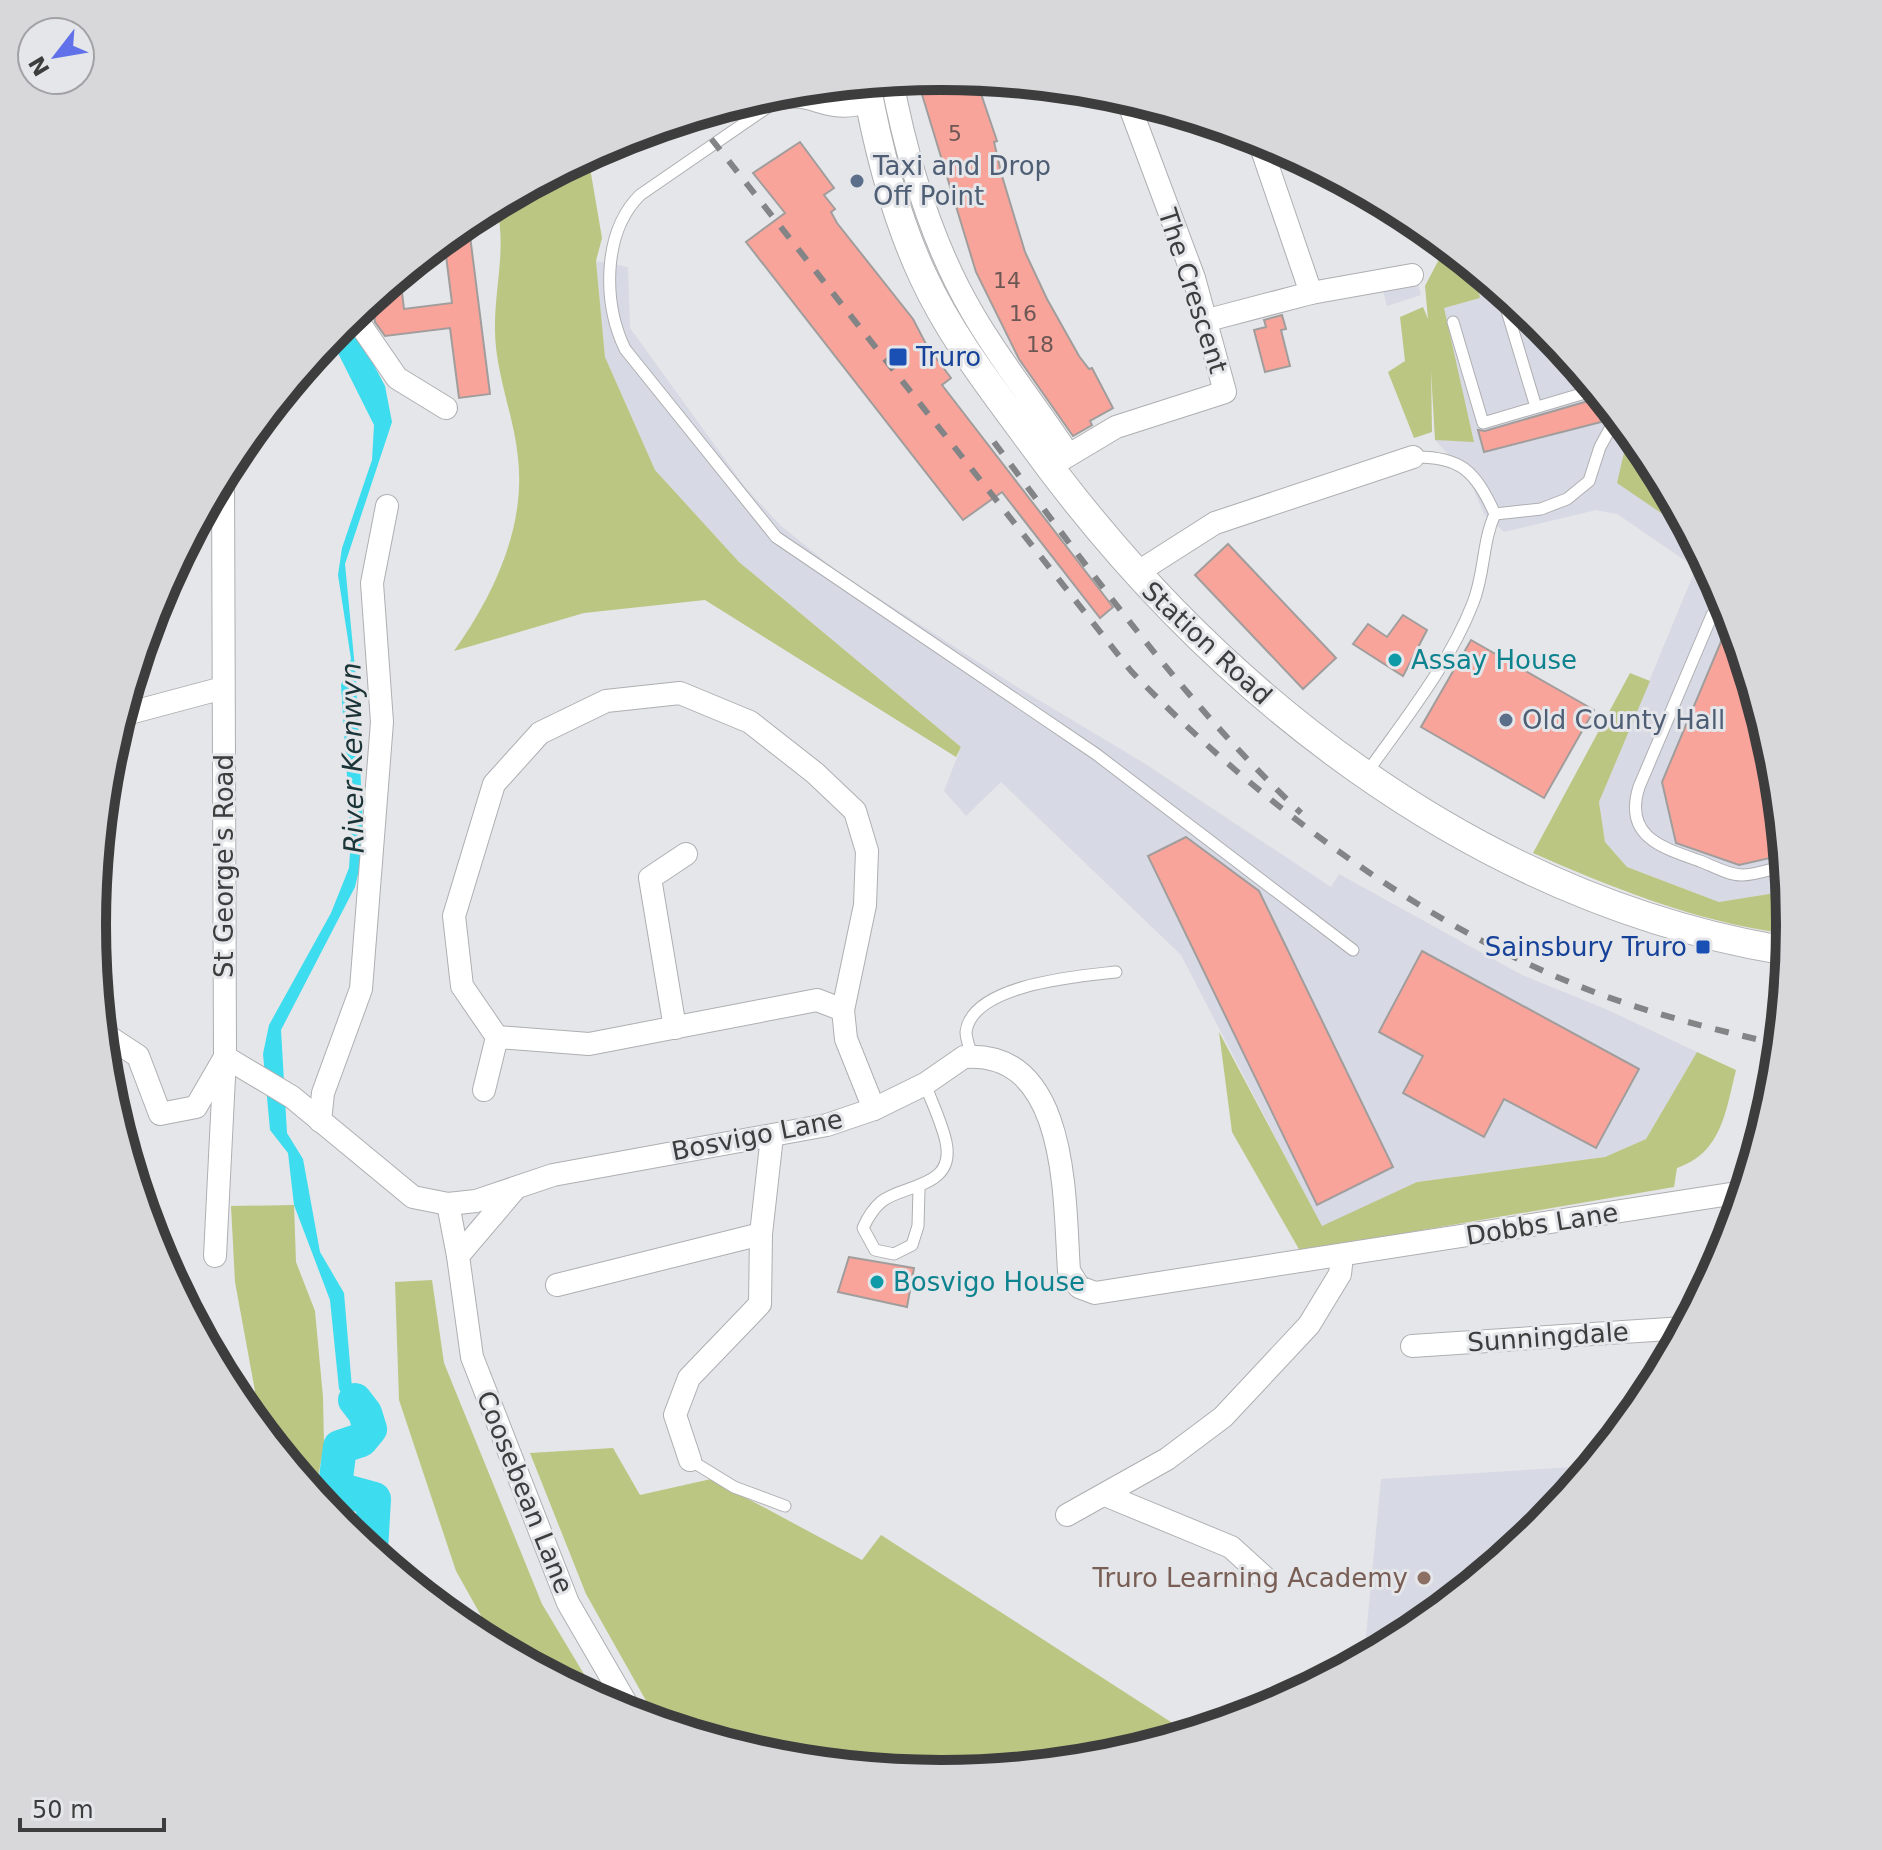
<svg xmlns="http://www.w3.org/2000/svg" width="1882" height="1850" font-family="'DejaVu Sans',sans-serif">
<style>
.built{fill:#d7d9e4}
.green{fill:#bbc683}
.water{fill:#3ddcee}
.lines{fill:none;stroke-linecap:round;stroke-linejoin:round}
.river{stroke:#3ddcee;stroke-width:34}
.building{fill:#f9a49b;stroke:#a19d9c;stroke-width:2}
.service-casing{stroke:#aeafb2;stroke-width:13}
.minor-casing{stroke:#aeafb2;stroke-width:24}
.tertiary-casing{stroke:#aeafb2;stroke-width:30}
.service{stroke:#fff;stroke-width:11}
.minor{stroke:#fff;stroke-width:22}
.tertiary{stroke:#fff;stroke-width:28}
.rail{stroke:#838486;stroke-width:6;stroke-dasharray:14 14;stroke-linecap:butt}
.service-dot{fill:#5c6f8a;stroke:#e5e6e9;stroke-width:3}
.transit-dot{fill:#1a4fb4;stroke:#e5e6e9;stroke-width:3}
.culture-dot{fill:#0f9aa8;stroke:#e5e6e9;stroke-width:3}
.education-dot{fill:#8d6e63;stroke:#e5e6e9;stroke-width:3}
.labels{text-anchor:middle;stroke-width:6;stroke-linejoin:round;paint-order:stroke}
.number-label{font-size:22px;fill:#6c5755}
.service-label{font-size:26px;fill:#4e5e75;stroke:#e5e6e9;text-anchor:start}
.street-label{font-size:26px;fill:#3d3d3e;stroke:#e5e6e9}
.transit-label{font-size:26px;fill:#164399;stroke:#e5e6e9;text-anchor:start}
.culture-label{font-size:26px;fill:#0d838f;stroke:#e5e6e9;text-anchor:start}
.education-label{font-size:26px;fill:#785e54;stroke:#e5e6e9;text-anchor:end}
.water-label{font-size:28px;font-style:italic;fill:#1b3437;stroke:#e5e6e9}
.rim{fill:none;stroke:#3d3d3e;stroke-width:10}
</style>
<rect width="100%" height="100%" fill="#e5e6e9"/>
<g class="built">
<polygon points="596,261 628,267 630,328 745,487 780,525 838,572 1022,690 1144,763 1331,887 1339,874 1522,975 1608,1010 1697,1052 1646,1139 1605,1157 1417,1182 1322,1227 1181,955 1001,782 966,816 944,791 961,747 739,562 655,470 605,357"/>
<polygon points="1475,270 1542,325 1647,454 1726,601 1774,760 1787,891 1719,902 1627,867 1605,842 1599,802 1696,568 1617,514 1596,510 1504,532 1484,514 1467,474 1435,440 1474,441 1443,308 1480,298"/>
<polygon points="1417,280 1421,295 1387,306 1383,290"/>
<polygon points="1590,1466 1541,1526 1412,1631 1364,1657 1381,1479"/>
</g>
<g class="green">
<path d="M588,156L602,238L596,261L605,357L655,470L739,562L961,747L956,757L705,600L584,613L454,651C493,596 526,528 518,458C514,415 494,370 495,326C495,285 507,245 496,205Z"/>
<polygon points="1446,246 1475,270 1480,298 1444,308 1474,442 1435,440 1431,371 1432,432 1414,438 1388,372 1405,361 1400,317 1423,307 1428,319 1425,286"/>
<polygon points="1629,431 1647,454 1689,532 1617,483"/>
<path d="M1630,673L1650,681L1599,802L1605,842L1627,867L1719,902L1787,891L1789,934C1700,923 1615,889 1533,853Z"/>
<path d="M1219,1032L1322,1226L1417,1182L1605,1157L1646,1139L1697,1052L1736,1070C1726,1110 1722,1153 1677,1168L1674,1187L1300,1251L1232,1132Z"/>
<polygon points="294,1205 296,1262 315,1311 323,1397 324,1445 318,1477 321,1501 239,1401 255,1391 235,1282 231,1206"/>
<polygon points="432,1280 444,1363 542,1604 600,1701 498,1646 456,1571 399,1400 395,1282"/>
<polygon points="613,1448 640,1495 711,1479 862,1560 881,1535 1188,1733 1106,1758 941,1774 775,1758 658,1722 586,1594 530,1453"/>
</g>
<polygon class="water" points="349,318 385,386 392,422 345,564 356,679 364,848 355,887 281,1030 287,1133 303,1159 320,1252 344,1293 352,1388 370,1412 369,1432 361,1440 362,1423 339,1389 330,1300 294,1205 288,1153 270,1130 263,1054 269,1025 331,913 349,868 351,838 341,685 351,659 338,575 342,548 372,460 374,425 330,337"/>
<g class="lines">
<polyline class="river" points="355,1400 365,1413 370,1429 361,1440 340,1447 336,1478 341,1490 374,1499 371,1551"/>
</g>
<g class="building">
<polygon points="941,76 976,79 997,141 994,142 1002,176 1025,252 1047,299 1079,356 1089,369 1092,368 1113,408 1090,421 1092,425 1073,436 1019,359 976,272 917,78"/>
<polygon points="800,142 834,188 824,195 835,209 831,212 837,223 913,319 927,346 951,378 942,385 1113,607 1100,618 1002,492 963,520 746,242 785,213 753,173"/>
<polygon points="468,220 490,394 459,398 450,328 385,336 375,322 372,299 400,276 404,309 452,303 444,240"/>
<polygon points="1282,315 1286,329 1281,330 1290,366 1265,372 1254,330 1266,327 1264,320"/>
<polygon points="1595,399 1601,422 1484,452 1478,430 1485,431"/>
<polygon points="1228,544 1336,658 1303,689 1195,575"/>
<polygon points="1403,615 1427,630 1403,676 1353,644 1368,624 1387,637"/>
<polygon points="1731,618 1774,760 1783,855 1739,865 1676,843 1662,782"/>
<polygon points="1471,640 1594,710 1544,798 1421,727"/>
<polygon points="1186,837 1259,891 1393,1167 1317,1205 1148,856"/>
<polygon points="1422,951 1639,1069 1596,1148 1504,1099 1484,1137 1403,1093 1423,1056 1379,1032"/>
<polygon points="849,1257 914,1268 907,1307 838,1292"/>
</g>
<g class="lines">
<g class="service-casing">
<g id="service">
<path d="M781,98L640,195C602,233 603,303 625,349L776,537L1096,754L1353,950"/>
<polyline points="1501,291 1536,407"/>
<polyline points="1453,322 1483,423 1595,390"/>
<path d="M1413,457C1461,456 1475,471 1495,514L1541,509L1567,499L1589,481L1600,447L1617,416"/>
<path d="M1727,606L1712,615L1639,787C1623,837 1663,848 1700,861C1713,866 1728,875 1742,875C1755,875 1771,869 1784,866"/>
<path d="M1366,774C1404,720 1449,665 1473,603C1485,573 1482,542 1495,514"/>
<path d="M972,1056C970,1049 966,1039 966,1032C972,984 1080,976 1116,972"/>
<path d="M919,1189L918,1226L912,1245L894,1254L875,1250L863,1228C867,1219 873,1209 881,1202C902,1184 956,1189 946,1142C942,1123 932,1103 925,1084"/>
<polyline points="690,1460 734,1487 785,1506"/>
</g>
</g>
<g class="minor-casing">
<g id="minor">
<path d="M892,81C907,159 931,242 972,312C1000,361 1037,406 1068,454"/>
<path d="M777,92L781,98C815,90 826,116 869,101"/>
<polyline points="1258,138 1311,293"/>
<polyline points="353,314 397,378 446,408"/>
<polyline points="1208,320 1311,293 1412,275"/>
<polyline points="1049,467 1116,427 1225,392 1194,278 1127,99"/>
<polyline points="1135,574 1215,523 1413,457"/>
<polyline points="122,715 223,688"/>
<polyline points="843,1010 817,1000 589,1044 497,1037 462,986 454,916 494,784 540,733 606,701 680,693 750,722 815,773 855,811 867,851 865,905 843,1010 846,1039 874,1109"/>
<polyline points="675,1028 650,878 686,854"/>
<path d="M103,1033L138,1056L160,1114L196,1107L225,1057L292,1097L413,1197L448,1204L476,1201L553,1175L827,1125L874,1109L925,1084L964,1057C1070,1049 1064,1202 1069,1271L1079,1287L1095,1293L1743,1192"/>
<polyline points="484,1090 497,1037"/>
<polyline points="320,1121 323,1093 361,989 382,722 372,583 387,506"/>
<polyline points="448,1204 458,1256 514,1190"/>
<polyline points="215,1256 225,1057 223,476"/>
<polyline points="458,1256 472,1357 568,1603 633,1715"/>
<polyline points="557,1285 761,1234"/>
<polyline points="1412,1346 1684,1328"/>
<polyline points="690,1460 675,1415 689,1378 760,1304 761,1234 772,1136"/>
<polyline points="1105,1495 1231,1547 1264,1577"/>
<polyline points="1067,1515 1167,1459 1223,1417 1309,1325 1340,1274 1342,1256"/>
</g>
</g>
<g class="tertiary-casing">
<path id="tertiary" d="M866,83C878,149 895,216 923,276C950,335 991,387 1029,439C1211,691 1474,899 1787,951"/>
</g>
<use href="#service" class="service"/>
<use href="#minor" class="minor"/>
<use href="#tertiary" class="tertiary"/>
<g class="rail">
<path d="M694,117L1131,671C1264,810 1447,945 1631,1005C1680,1021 1729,1033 1778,1044"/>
<path d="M994,442C1090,571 1184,702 1301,813"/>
</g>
</g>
<g class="service-dot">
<circle cx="857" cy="181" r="8"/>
<circle cx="1506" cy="720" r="8"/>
</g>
<g class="transit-dot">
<rect x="888" y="347" width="20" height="20" rx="4"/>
<rect x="1695" y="939" width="16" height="16" rx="4"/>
</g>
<g class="culture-dot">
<circle cx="1395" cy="660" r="8"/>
<circle cx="877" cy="1282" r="8"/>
</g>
<circle class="education-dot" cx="1424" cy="1578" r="8"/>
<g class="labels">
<g class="number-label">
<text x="955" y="141">5</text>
<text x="1007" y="288">14</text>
<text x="1023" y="321">16</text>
<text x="1040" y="352">18</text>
</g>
<g class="service-label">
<text x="873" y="175">Taxi and Drop<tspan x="873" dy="30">Off Point</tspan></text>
<text x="1522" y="729">Old County Hall</text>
</g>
<g class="street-label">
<text transform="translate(1193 291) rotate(72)" y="9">The Crescent</text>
<text transform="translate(1207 643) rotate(43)" y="9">Station Road</text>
<text transform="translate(224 866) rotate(-90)" y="9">St George's Road</text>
<text transform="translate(757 1135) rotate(-11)" y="9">Bosvigo Lane</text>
<text transform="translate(1542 1224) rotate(-9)" y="9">Dobbs Lane</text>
<text transform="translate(1548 1337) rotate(-4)" y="9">Sunningdale</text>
<text transform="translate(525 1492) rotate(68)" y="9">Coosebean Lane</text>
</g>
<g class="transit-label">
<text x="916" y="366">Truro</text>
<text x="1687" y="956" text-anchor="end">Sainsbury Truro</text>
</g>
<g class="culture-label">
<text x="1411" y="669">Assay House</text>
<text x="893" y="1291">Bosvigo House</text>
</g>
<g class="education-label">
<text x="1408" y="1587">Truro Learning Academy</text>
</g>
<g class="water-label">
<text transform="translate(352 758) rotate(-91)" y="10">River Kenwyn</text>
</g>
</g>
<path d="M0 0H1882V1850H0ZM106 925a835 835 0 1 1 1670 0a835 835 0 1 1-1670 0Z" fill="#d8d8db" fill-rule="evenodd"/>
<path class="rim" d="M106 925a835 835 0 1 1 1670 0a835 835 0 1 1-1670 0Z"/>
<g transform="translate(56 56) rotate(239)"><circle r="38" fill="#e5e6e9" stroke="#a2a2a5" stroke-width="2"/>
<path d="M0-6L14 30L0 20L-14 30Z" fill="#6171e9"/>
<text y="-12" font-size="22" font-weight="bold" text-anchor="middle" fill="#3d3d3e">N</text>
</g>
<path d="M20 1818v12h144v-12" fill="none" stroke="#3d3d3e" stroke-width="4"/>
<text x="32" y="1818" font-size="24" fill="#3d3d3e" stroke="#e5e6e9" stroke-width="6" paint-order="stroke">50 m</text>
</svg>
